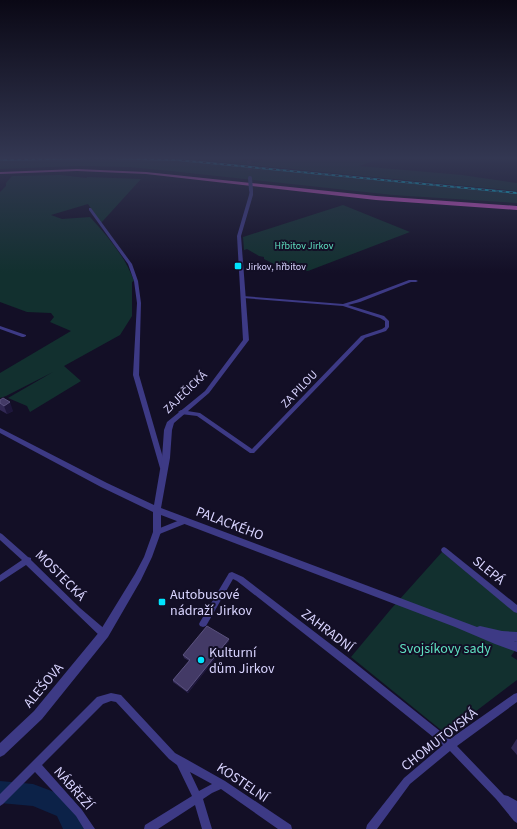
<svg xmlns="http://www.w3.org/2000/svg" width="517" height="829" font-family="'Source Sans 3',sans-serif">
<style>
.green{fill:#12302f}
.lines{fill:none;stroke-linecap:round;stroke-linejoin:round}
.river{fill:#0c2248;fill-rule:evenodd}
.tertiary-tunnel{stroke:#312d47;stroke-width:4;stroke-dasharray:4 2;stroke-linecap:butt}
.minor{fill:#3d3a85;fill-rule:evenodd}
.tertiary{fill:#3d3a85;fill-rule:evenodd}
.trunk{fill:#e055d1;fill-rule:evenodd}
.rail-casing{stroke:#00e5ff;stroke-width:2}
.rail{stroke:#130f26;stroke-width:1;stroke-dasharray:3.5;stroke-linecap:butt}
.tertiary-bridge{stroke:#3d3a85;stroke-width:4}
.wall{fill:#312854}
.shaded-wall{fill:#1d163a}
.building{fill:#433a66;stroke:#5a527e}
.poi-dot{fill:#00e5ff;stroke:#130f26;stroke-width:1.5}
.labels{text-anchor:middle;stroke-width:4;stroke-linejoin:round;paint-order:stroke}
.far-park-label{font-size:10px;fill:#5fe0c0;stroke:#130f26}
.far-poi-label{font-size:10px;fill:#d9d4ff;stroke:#130f26;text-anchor:start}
.street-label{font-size:12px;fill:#d9d4ff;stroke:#130f26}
.near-street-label{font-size:14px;fill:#d9d4ff;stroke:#130f26}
.near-poi-label{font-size:14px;fill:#d9d4ff;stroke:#130f26;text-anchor:start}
.near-park-label{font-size:14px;fill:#5fe0c0;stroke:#130f26}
</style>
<rect width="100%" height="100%" fill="#130f26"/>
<g class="green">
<polygon points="142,157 235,157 244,161 254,163 268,158 260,157 385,157 359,166 462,175 517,183 517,191 201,160"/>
<polygon points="102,158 178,161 517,194 517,203 393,195 171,171 128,167 79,166 0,169 0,161"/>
<path d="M60,175L87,178V177L141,179L101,223L88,204L51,215L62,219L90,217C108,237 125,256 134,281L132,282V316L120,335L64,366L81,381L30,412L27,406L8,398L53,372L6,396L0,398V373L71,331L50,322L54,317L51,313L27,312L0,302V192L6,186V183L12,176Z"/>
<polygon points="343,205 410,232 308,271 275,267 278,266 264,259 264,257 259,256 247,249 244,250 243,237"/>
<polygon points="442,552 517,613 517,648 511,656 517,660 517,680 446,734 351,657 391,609"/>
</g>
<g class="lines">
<polygon class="river" points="0,781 33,784 73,799 87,829 63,829 57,816 33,806 0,803"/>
<polyline class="tertiary-tunnel" points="249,160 250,172"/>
<g class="minor">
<polygon points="89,208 91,208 132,264 138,281 141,303 139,375 166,468 165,469 161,469 160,468 133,375 137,303 134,281 128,264 89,210"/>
<polygon points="409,280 416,280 418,281 416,282 411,282 360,302 348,305 384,316 389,321 389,327 386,331 365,338 254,453 250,453 197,416 181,414 178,412 181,410 200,413 252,449 361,336 382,329 385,327 385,321 380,318 343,306 243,298 241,297 242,296 343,304 356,300"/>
<polygon points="0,326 26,335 26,336 24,337 22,337 0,329"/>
<polygon points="185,518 187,519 188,521 187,523 157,535 155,534 154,532 155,530"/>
<polygon points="0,533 2,534 28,557 31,558 31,560 80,608 107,631 108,634 107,637 104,638 101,637 75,612 26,565 0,582 0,575 22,560 0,540"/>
<polygon points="444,547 446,548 517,605 517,613 514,612 442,552 441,550 442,548"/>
<polygon points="232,572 243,577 350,659 450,739 514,694 517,693 517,702 457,746 504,795 508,796 517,801 517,823 514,821 496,799 450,751 410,784 377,829 366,829 367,825 404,778 443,745 344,665 237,581 233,579 206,626 203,627 200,626 199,624 200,622 229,573"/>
<path d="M111,693L121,695L175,753L186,759L225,781L291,825L292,829H278L221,789L212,793L203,799L212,829H202L195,805L158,829H144L145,825L192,796L177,765L169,759L116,702L111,701L103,704L42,765L82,810L95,829H84L76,816L35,772L3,804L0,806V794L97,697ZM190,772L212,784L199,791Z"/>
</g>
<polygon class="tertiary" points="250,189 253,190 253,195 241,236 249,340 209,393 174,423 172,430 170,458 161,508 477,627 480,626 502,631 517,632 517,642 514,641 517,642 517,652 495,644 455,627 161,515 161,532 152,557 141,580 108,637 42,719 4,755 0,757 0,743 34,711 100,631 135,574 144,557 153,532 153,512 101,487 0,433 0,428 107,483 154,505 162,458 164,430 167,422 205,391 243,340 237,236 249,195"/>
<polygon class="trunk" points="77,169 146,172 376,196 517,206 517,210 376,200 146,174 77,171 0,174 0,172"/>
<g class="rail-casing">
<polyline id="rail" points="0,160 102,158 178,160 517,193"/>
</g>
<use href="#rail" class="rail"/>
<polyline class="tertiary-bridge" points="250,178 251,190"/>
</g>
<g class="wall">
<polygon points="0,400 13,411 7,414 0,410"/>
<polygon points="229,639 229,641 188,693 173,682 173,680 189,661 184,658 183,655"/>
<polygon points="517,739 517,755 511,748 516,740"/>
</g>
<g class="shaded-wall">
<polygon points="10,402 13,411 7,414 4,406"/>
<polygon points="229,639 229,641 188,693 187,691"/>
</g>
<g class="building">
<polygon points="3,398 10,402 4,406 0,403 0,400"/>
<polygon points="207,626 229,639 187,691 173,680 190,660 183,655"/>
</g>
<linearGradient id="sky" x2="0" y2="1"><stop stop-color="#0a0815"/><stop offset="0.58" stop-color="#333752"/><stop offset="1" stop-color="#333752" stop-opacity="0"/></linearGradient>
<rect width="517" height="273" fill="url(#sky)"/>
<g class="poi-dot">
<rect x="234" y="262" width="8" height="8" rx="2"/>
<rect x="158" y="598" width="8" height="8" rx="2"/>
<circle cx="201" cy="660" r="4"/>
</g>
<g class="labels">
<g class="far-park-label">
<text x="304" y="249">Hřbitov Jirkov</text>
</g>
<g class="far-poi-label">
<text x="246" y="270">Jirkov, hřbitov</text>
</g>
<g class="street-label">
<text transform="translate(299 389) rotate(-46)" y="4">ZA PILOU</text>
<text transform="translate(185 392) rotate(-44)" y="4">ZAJEČICKÁ</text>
</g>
<g class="near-street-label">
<text transform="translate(230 523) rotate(21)" y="5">PALACKÉHO</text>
<text transform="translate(489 570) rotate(39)" y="5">SLEPÁ</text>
<text transform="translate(61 575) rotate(45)" y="5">MOSTECKÁ</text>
<text transform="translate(328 630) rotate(37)" y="5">ZAHRADNÍ</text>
<text transform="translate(43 685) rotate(-50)" y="5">ALEŠOVA</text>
<text transform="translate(439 739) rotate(-38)" y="5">CHOMUTOVSKÁ</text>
<text transform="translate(243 782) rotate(34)" y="5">KOSTELNÍ</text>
<text transform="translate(74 788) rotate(49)" y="5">NÁBŘEŽÍ</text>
</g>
<g class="near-poi-label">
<text x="170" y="599">Autobusové<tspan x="170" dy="16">nádraží Jirkov</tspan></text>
<text x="209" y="657">Kulturní<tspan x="209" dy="16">dům Jirkov</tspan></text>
</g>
<g class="near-park-label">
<text x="445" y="653">Svojsíkovy sady</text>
</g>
</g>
</svg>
